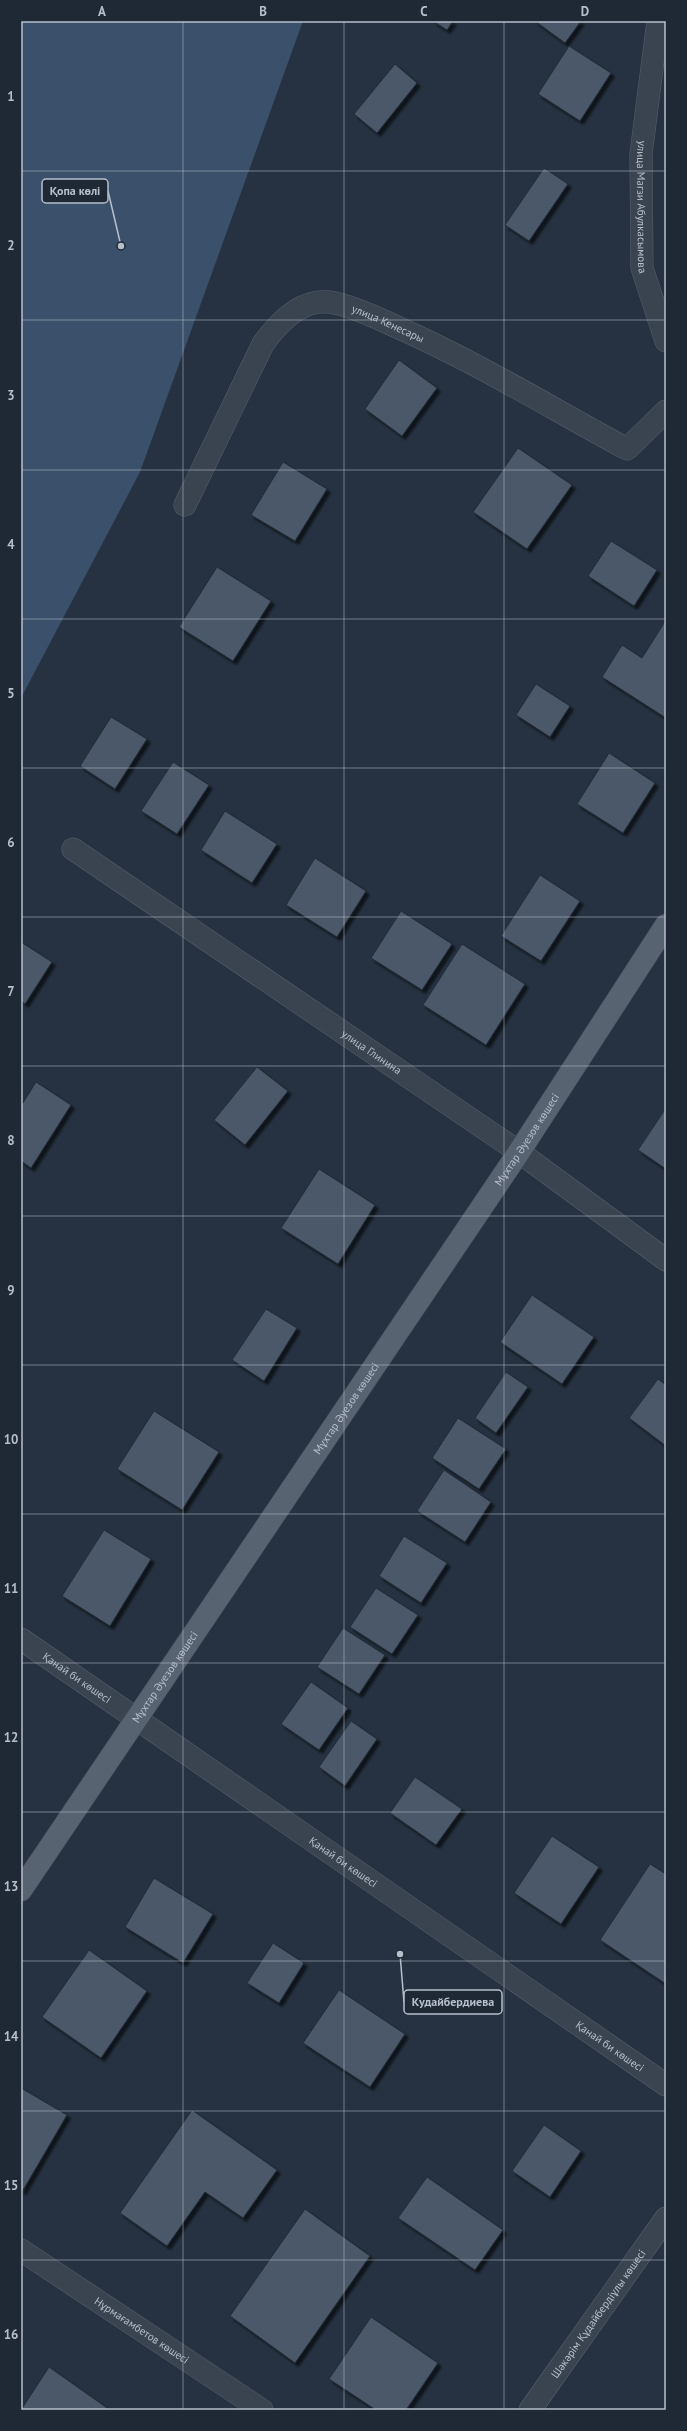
<svg xmlns="http://www.w3.org/2000/svg" width="687" height="2431" font-family="'PT Sans',sans-serif">
<style>
.water{fill:#3b506a}
.building{fill:#4c596a;stroke:#212b38;filter:url(#shadow)}
.lines{fill:none;stroke-linecap:round;stroke-linejoin:round}
.minor-casing{stroke:#58626e;stroke-width:23}
.major-casing{stroke:#444d5a;stroke-width:23}
.minor{stroke:#3a4451;stroke-width:22}
.major{stroke:#586371;stroke-width:22}
.grid{fill:none;stroke:#b7bfcb;stroke-width:1;stroke-opacity:0.55}
.labels{text-anchor:middle;stroke-width:4;stroke-linejoin:round;paint-order:stroke}
.street-label{font-size:11px;fill:#b7bfcb;stroke:#1f2936}
.leader{fill:none;stroke:#b7bfcb;stroke-width:1.5}
.callout-dot{fill:#b7bfcb;stroke:#1f2936;stroke-width:1.5}
.callout{fill:#1f2936;stroke:#b7bfcb;stroke-width:1.5}
.callout-label{font-size:12px;text-anchor:middle;font-weight:bold;fill:#b7bfcb}
.neatline{fill:none;stroke:#b7bfcb;stroke-width:1.5}
.grid-label{font-size:13px;text-anchor:middle;font-weight:bold;fill:#b7bfcb}
</style>
<defs>
<filter id="shadow"><feDropShadow dx="3.5" dy="3.5" stdDeviation="1" flood-color="#0009"/></filter>
</defs>
<rect width="100%" height="100%" fill="#263241"/>
<polygon class="water" points="21,21 303,21 140,472 21,698"/>
<g class="building">
<polygon points="433,21 453,21 447,30"/>
<polygon points="535,21 581,21 565,43"/>
<polygon points="569,46 611,73 580,121 538,94"/>
<polygon points="395,64 417,83 377,133 354,114"/>
<polygon points="544,168 568,184 529,241 505,225"/>
<polygon points="399,360 437,388 402,436 365,409"/>
<polygon points="518,448 572,485 527,549 473,512"/>
<polygon points="283,462 327,489 295,541 251,515"/>
<polygon points="611,541 657,570 634,606 588,576"/>
<polygon points="217,567 271,601 233,661 179,627"/>
<polygon points="666,620 666,718 602,677 622,645 642,658"/>
<polygon points="536,684 570,706 550,737 516,715"/>
<polygon points="111,717 147,739 115,789 80,766"/>
<polygon points="609,753 655,783 623,833 577,804"/>
<polygon points="173,762 209,785 177,834 141,811"/>
<polygon points="225,811 277,844 252,883 201,850"/>
<polygon points="315,858 366,891 337,937 286,905"/>
<polygon points="540,875 580,901 541,961 501,936"/>
<polygon points="401,911 452,944 422,990 371,958"/>
<polygon points="21,942 52,962 25,1004 21,1001"/>
<polygon points="462,944 525,984 486,1045 423,1005"/>
<polygon points="257,1067 288,1091 245,1145 214,1120"/>
<polygon points="36,1082 71,1105 31,1168 21,1161 21,1106"/>
<polygon points="666,1108 666,1169 638,1150"/>
<polygon points="319,1169 375,1205 338,1264 281,1228"/>
<polygon points="532,1295 594,1337 562,1384 500,1342"/>
<polygon points="266,1309 297,1328 264,1381 232,1360"/>
<polygon points="506,1372 528,1387 496,1433 475,1418"/>
<polygon points="658,1379 666,1385 666,1446 629,1418"/>
<polygon points="154,1411 219,1452 182,1510 117,1469"/>
<polygon points="458,1418 506,1449 479,1489 432,1458"/>
<polygon points="444,1470 491,1502 465,1542 417,1511"/>
<polygon points="104,1530 151,1559 110,1626 62,1596"/>
<polygon points="404,1536 447,1563 421,1603 379,1576"/>
<polygon points="376,1588 418,1615 392,1654 350,1627"/>
<polygon points="343,1628 385,1655 359,1694 317,1667"/>
<polygon points="311,1682 348,1708 319,1750 281,1724"/>
<polygon points="351,1721 377,1739 345,1786 319,1767"/>
<polygon points="415,1777 462,1809 436,1845 390,1813"/>
<polygon points="552,1836 599,1867 561,1924 514,1893"/>
<polygon points="650,1864 666,1874 666,1984 600,1940"/>
<polygon points="154,1878 213,1914 183,1963 125,1927"/>
<polygon points="273,1943 304,1963 279,2003 247,1983"/>
<polygon points="89,1950 147,1991 101,2058 42,2017"/>
<polygon points="339,1990 405,2034 370,2087 303,2043"/>
<polygon points="21,2088 67,2115 22,2192 21,2191"/>
<polygon points="192,2110 277,2170 243,2218 205,2192 167,2246 120,2213"/>
<polygon points="544,2125 581,2151 550,2197 512,2171"/>
<polygon points="427,2177 503,2230 475,2270 398,2218"/>
<polygon points="305,2209 370,2256 295,2363 230,2316"/>
<polygon points="371,2317 438,2363 406,2410 376,2410 329,2379"/>
<polygon points="49,2367 110,2410 21,2410"/>
</g>
<g class="lines">
<g class="minor-casing">
<g id="minor">
<path id="s1" d="M658,21L641,154L642,268L666,341"/>
<path id="s2" d="M185,505L263,344C278,323 301,299 329,302C348,304 380,319 397,327C476,362 551,408 627,449L666,411"/>
<path id="s3" d="M73,849L519,1152L666,1260"/>
<path id="s4" d="M21,1639L666,2085"/>
<path id="s5" d="M21,2250L262,2410"/>
<path id="s6" d="M530,2410L666,2218"/>
</g>
</g>
<g class="major-casing">
<g id="major">
<path id="s7" d="M21,1890L519,1152L666,925"/>
</g>
</g>
<use href="#minor" class="minor"/>
<use href="#major" class="major"/>
</g>
<path class="grid" d="M183,21V2410M344,21V2410M504,21V2410M21,171H666M21,320H666M21,470H666M21,619H666M21,768H666M21,917H666M21,1066H666M21,1216H666M21,1365H666M21,1514H666M21,1663H666M21,1812H666M21,1961H666M21,2111H666M21,2260H666"/>
<g class="labels">
<g class="street-label">
<text dy="4" stroke="none"><textPath href="#s1" startOffset="187">улица Магзи Абулкасымова</textPath></text>
<text dy="4" stroke="none"><textPath href="#s2" startOffset="324">улица Кенесары</textPath></text>
<text dy="4" stroke="none"><textPath href="#s3" startOffset="361">улица Глинина</textPath></text>
<text dy="4" stroke="none"><textPath href="#s7" startOffset="905">Мұхтар Әуезов көшесі</textPath></text>
<text dy="4" stroke="none"><textPath href="#s7" startOffset="581">Мұхтар Әуезов көшесі</textPath></text>
<text dy="4" stroke="none"><textPath href="#s4" startOffset="68">Қанай би көшесі</textPath></text>
<text dy="4" stroke="none"><textPath href="#s7" startOffset="257">Мұхтар Әуезов көшесі</textPath></text>
<text dy="4" stroke="none"><textPath href="#s4" startOffset="392">Қанай би көшесі</textPath></text>
<text dy="4" stroke="none"><textPath href="#s4" startOffset="716">Қанай би көшесі</textPath></text>
<text dy="4" stroke="none"><textPath href="#s6" startOffset="118">Шәкәрім Құдайбердіұлы көшесі</textPath></text>
<text dy="4" stroke="none"><textPath href="#s5" startOffset="145">Нұрмағамбетов көшесі</textPath></text>
</g>
</g>
<path class="leader" d="M121 246L108 191M400 1954L404 2002"/>
<g class="callout-dot">
<circle cx="121" cy="246" r="4"/>
<circle cx="400" cy="1954" r="4"/>
</g>
<g class="callout">
<rect x="42" y="179" width="66" height="24" rx="4"/>
<rect x="404" y="1990" width="98" height="24" rx="4"/>
</g>
<g class="callout-label">
<text x="75" y="195">Қопа көлі</text>
<text x="453" y="2006">Кудайбердиева</text>
</g>
<rect width="687" height="2431" fill="none" stroke="#1f2936" stroke-width="44"/>
<rect x="22" y="22" width="643" height="2387" class="neatline"/>
<g class="grid-label">
<text x="102" y="16">A</text>
<text x="263" y="16">B</text>
<text x="424" y="16">C</text>
<text x="585" y="16">D</text>
<text x="11" y="101">1</text>
<text x="11" y="250">2</text>
<text x="11" y="400">3</text>
<text x="11" y="549">4</text>
<text x="11" y="698">5</text>
<text x="11" y="847">6</text>
<text x="11" y="996">7</text>
<text x="11" y="1145">8</text>
<text x="11" y="1295">9</text>
<text x="11" y="1444">10</text>
<text x="11" y="1593">11</text>
<text x="11" y="1742">12</text>
<text x="11" y="1891">13</text>
<text x="11" y="2041">14</text>
<text x="11" y="2190">15</text>
<text x="11" y="2339">16</text>
</g>
</svg>
